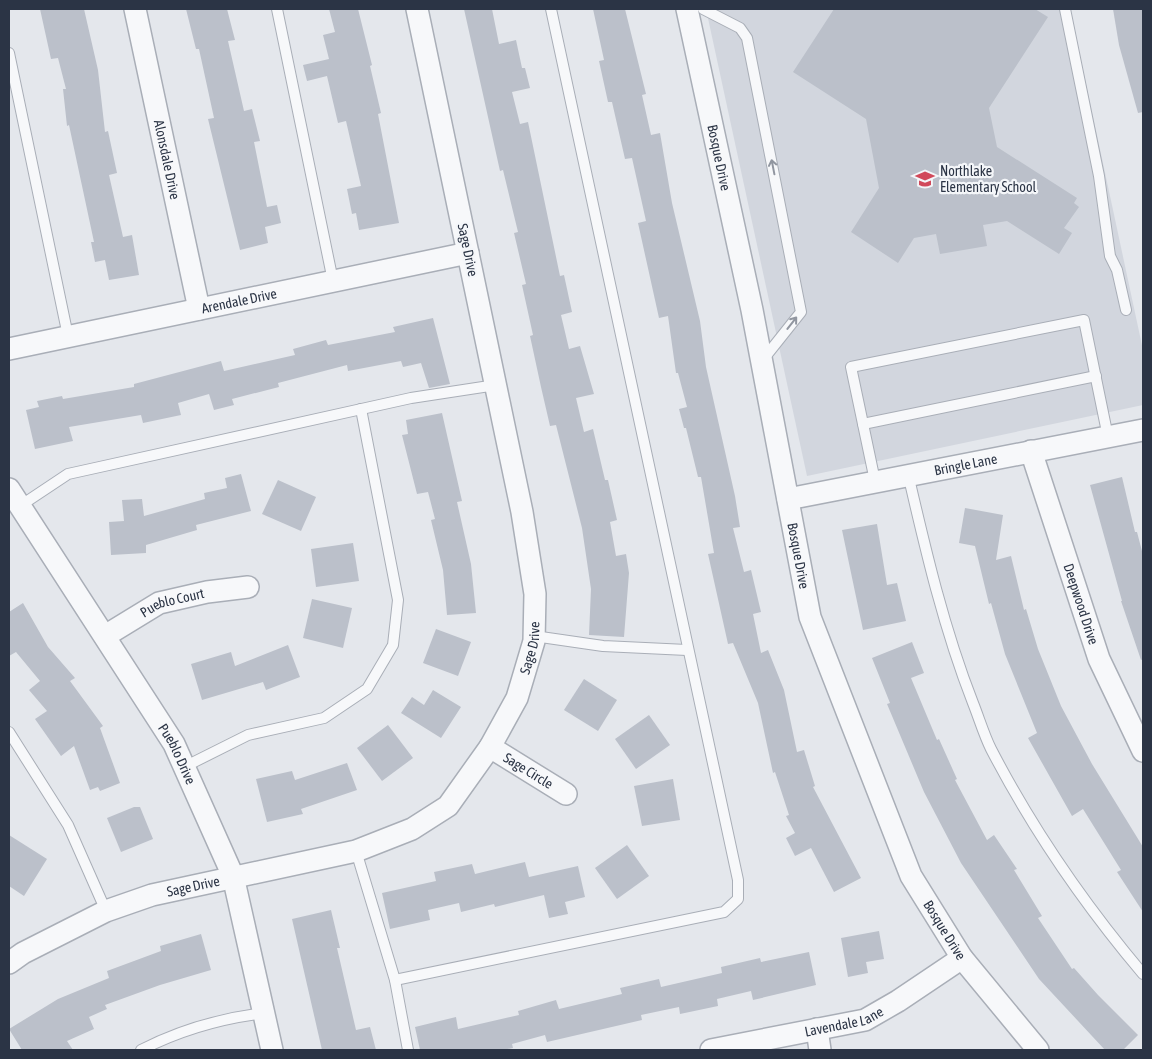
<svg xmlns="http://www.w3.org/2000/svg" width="1152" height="1059" font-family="'Asap Condensed',sans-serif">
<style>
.built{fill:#d2d6de}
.building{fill:#bbc0ca}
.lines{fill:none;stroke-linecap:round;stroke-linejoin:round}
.lane-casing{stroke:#a9aeb7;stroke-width:12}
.street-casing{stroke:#a9aeb7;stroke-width:24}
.lane{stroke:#f7f8fa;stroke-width:10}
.street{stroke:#f7f8fa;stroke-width:21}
.oneway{stroke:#9196a0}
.labels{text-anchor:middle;stroke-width:4.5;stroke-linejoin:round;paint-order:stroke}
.street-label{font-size:14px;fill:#2b3445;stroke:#f4f6f9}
.poi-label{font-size:14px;fill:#2b3445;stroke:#f4f6f9;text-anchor:start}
</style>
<rect width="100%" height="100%" fill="#e4e7ec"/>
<polygon class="built" points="706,9 1070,9 1143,350 1143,405 807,476"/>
<g class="building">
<polygon points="40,9 84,9 98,70 105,132 108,131 117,173 109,175 123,237 132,235 139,275 109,280 105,260 95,262 91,242 94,242 69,125 67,126 63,89 66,89 58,58 51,59"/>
<polygon points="186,9 227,9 235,40 228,41 244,111 252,109 260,141 254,142 267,207 277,205 281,223 265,227 268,243 240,250 208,119 214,118 199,49 196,49"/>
<polygon points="329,9 358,9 372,65 370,66 381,113 378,114 399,223 359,230 356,213 352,214 347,189 361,186 346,121 338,123 327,76 307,81 303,65 329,59 323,35 335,32"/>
<polygon points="464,9 492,9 499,44 516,40 522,68 525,68 530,88 512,92 520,124 528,122 560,276 564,275 572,312 561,315 569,349 580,346 594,394 576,398 584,432 593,429 605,480 608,480 617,520 610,522 616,556 626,554 629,573 624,637 589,635 591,589 582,528 556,425 550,426 541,387 530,336 533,335 522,285 526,284 514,233 518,232 503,170 500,171"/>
<polygon points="593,9 625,9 646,94 642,95 651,135 660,133 672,203 700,321 706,367 735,496 740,527 733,528 744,572 751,570 761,612 753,614 761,653 768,650 784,690 797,752 804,750 815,786 813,787 861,878 834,892 811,848 795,856 786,838 795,833 786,816 789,815 775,772 773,773 758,703 733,643 728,644 708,554 714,553 701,477 698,477 686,428 684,428 679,409 687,407 678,373 676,373 668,316 659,318 638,223 646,221 632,158 625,159 612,102 608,102 599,61 604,60"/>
<polygon points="834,9 1035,9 1048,17 989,108 997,147 1077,198 1074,203 1079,207 1064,228 1072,233 1059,254 1007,221 983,225 987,246 940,254 936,234 914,238 898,263 851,232 879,188 866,119 793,72"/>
<polygon points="1113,9 1143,9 1143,112 1138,113 1119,45"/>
<polygon points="433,318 450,384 429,388 421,363 403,367 401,361 348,371 347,365 278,383 279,387 232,399 234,405 214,410 209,394 178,403 181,415 143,423 141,415 69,427 73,441 35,449 26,410 39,407 37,401 62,396 63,399 134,387 134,384 221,361 224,371 295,355 293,349 326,340 328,345 395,332 393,327"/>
<polygon points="442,413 462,501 457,502 471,564 476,613 447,615 443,570 431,520 435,519 428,492 417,494 402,435 408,434 406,420"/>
<polygon points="241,474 251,511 196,525 197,530 146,545 146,553 111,555 109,522 124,521 122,500 142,499 144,516 205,499 204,493 227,488 225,478"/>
<polygon points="1122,477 1135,532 1137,532 1143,555 1143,659 1141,660 1121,601 1122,601 1090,485"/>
<polygon points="278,480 316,497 301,531 262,514"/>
<polygon points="965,508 1003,515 996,560 1011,556 1024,610 1026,609 1038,649 1061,706 1092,764 1143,847 1143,912 1117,872 1121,870 1083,809 1072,816 1028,738 1037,733 1005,654 991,603 989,604 975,546 959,543"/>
<polygon points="877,524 887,585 897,583 906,621 863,630 842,530"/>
<polygon points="353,543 359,581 316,587 311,549"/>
<polygon points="312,599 352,608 343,648 303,638"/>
<polygon points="23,603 48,647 75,678 70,681 103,726 100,728 120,783 100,791 98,787 90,790 74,746 61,756 35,719 47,711 29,690 40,681 16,652 9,656 9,612"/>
<polygon points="436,629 471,642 458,676 423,663"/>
<polygon points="912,642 924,673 911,678 937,740 939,739 957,779 955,780 987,840 994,835 1017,869 1014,870 1042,916 1038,918 1072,969 1074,968 1098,995 1138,1035 1123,1050 1105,1050 1039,979 961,863 924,792 887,704 890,703 872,658"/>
<polygon points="288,645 300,677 266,690 263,682 202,700 191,664 231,652 235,666"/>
<polygon points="584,679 617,700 598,731 564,710"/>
<polygon points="433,690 461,707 441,738 401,713 412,697 424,705"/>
<polygon points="649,715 670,745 636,769 615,739"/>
<polygon points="388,725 413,758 382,781 357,748"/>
<polygon points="347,763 357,790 301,809 303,814 267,822 256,779 292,771 295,780"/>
<polygon points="673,779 680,820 642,826 634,786"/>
<polygon points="134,807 140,807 153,839 121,852 107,818"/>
<polygon points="9,835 47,859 24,896 9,886"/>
<polygon points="627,845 649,876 617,899 595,868"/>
<polygon points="525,862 529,877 578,866 585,897 565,902 568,914 549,918 544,895 495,907 494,904 461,912 459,903 428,910 430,920 390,929 382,893 436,881 434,872 472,864 475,874"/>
<polygon points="331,910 340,948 337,948 356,1030 370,1027 376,1050 322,1050 292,919"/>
<polygon points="879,931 884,959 866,962 868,973 848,977 841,938"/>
<polygon points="201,934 211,970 160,985 105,1005 107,1009 89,1017 94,1029 67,1041 73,1050 22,1050 9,1029 58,999 109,978 107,971 161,951 160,946"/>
<polygon points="809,952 816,985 753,1000 751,991 717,999 718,1006 680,1014 679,1007 641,1015 642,1020 547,1042 545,1035 512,1044 513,1048 502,1050 420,1050 415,1027 456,1017 458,1029 519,1015 518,1011 556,1000 559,1009 622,994 620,988 659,979 661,987 722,973 721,967 760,958 761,962"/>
</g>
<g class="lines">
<g class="lane-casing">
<g id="lane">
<polyline points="277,9 333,281"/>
<polyline points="703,9 740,28 747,38 801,312 762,361"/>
<polyline points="1065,9 1099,176 1110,256 1117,270 1126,310"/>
<polyline points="9,53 68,336"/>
<polyline points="863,424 1096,376"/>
<path d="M908,474C926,552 944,629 973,703C979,718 984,735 991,749C1033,830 1084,904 1143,974"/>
<polyline points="875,481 851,367 1084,320 1108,437"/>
<polyline points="20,506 68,474 411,398 496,385"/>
<polyline points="534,636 603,646 687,650"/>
<polyline points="9,732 68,825 106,911"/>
<polyline points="184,767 248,735 324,718 367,689 393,645 398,600 361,409"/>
<polyline points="356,851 395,980 408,1050"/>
<polyline points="395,980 724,912 738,899 738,880 551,9"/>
<path d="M141,1050C180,1030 222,1018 265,1013"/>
</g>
</g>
<g class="street-casing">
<g id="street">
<path id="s1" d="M135,9L199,309"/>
<path id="s2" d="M687,9L752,310L810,617L911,876L962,958L1038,1050"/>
<path id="s3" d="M9,349L468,253"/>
<path id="s4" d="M1031,451L1099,659L1143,751"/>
<path id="s5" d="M9,489L174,744L233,876L272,1050"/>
<path id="s6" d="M788,499L1143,430"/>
<path id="s7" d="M105,636L159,603L207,592L248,587"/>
<path id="s8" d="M490,747L566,794"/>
<path id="s9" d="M9,963L23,953L106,911L152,895L356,851L412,829L448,806L490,747L517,698L534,641L535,594L522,512L417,9"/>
<polyline points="817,1029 820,1050"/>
<path id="s10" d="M711,1050L865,1020L898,1001L962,958"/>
</g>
</g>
<use href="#lane" class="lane"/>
<use href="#street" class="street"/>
</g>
<defs><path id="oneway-shaft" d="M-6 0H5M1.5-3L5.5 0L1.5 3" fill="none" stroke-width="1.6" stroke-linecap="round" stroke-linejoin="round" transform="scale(1.25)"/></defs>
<g class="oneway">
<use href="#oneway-shaft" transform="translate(773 167) rotate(-101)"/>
<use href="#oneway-shaft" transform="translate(792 323) rotate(-52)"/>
</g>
<defs>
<g id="school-bare" transform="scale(1.5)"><path d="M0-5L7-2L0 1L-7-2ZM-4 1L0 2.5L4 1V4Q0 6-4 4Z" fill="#d1495b" stroke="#f4f6f9" stroke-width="2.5" paint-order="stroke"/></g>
</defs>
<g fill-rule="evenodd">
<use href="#school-bare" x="925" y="179"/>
</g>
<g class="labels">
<g class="street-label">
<text dy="5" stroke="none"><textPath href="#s2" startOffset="152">Bosque Drive</textPath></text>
<text dy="5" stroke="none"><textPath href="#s1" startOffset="154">Alonsdale Drive</textPath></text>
<text transform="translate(468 250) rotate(78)" y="5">Sage Drive</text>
<text dy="5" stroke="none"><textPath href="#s3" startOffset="235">Arendale Drive</textPath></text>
<text dy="5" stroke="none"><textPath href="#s6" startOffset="181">Bringle Lane</textPath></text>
<text dy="5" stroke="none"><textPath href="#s2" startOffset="558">Bosque Drive</textPath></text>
<text dy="5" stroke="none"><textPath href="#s7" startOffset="76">Pueblo Court</textPath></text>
<text dy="5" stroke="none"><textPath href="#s4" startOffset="161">Deepwood Drive</textPath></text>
<text dy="5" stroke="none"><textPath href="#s9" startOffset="651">Sage Drive</textPath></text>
<text dy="5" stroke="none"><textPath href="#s5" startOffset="314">Pueblo Drive</textPath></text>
<text dy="5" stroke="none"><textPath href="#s8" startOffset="45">Sage Circle</textPath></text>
<text dy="5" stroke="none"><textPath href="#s9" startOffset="201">Sage Drive</textPath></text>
<text dy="5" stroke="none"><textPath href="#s2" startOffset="962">Bosque Drive</textPath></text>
<text dy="5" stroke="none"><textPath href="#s10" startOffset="136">Lavendale Lane</textPath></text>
</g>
<g class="poi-label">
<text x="940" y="176">Northlake<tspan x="940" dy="16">Elementary School</tspan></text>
</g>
</g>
<rect width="1152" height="1059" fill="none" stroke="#2b3445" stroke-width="20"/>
</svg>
